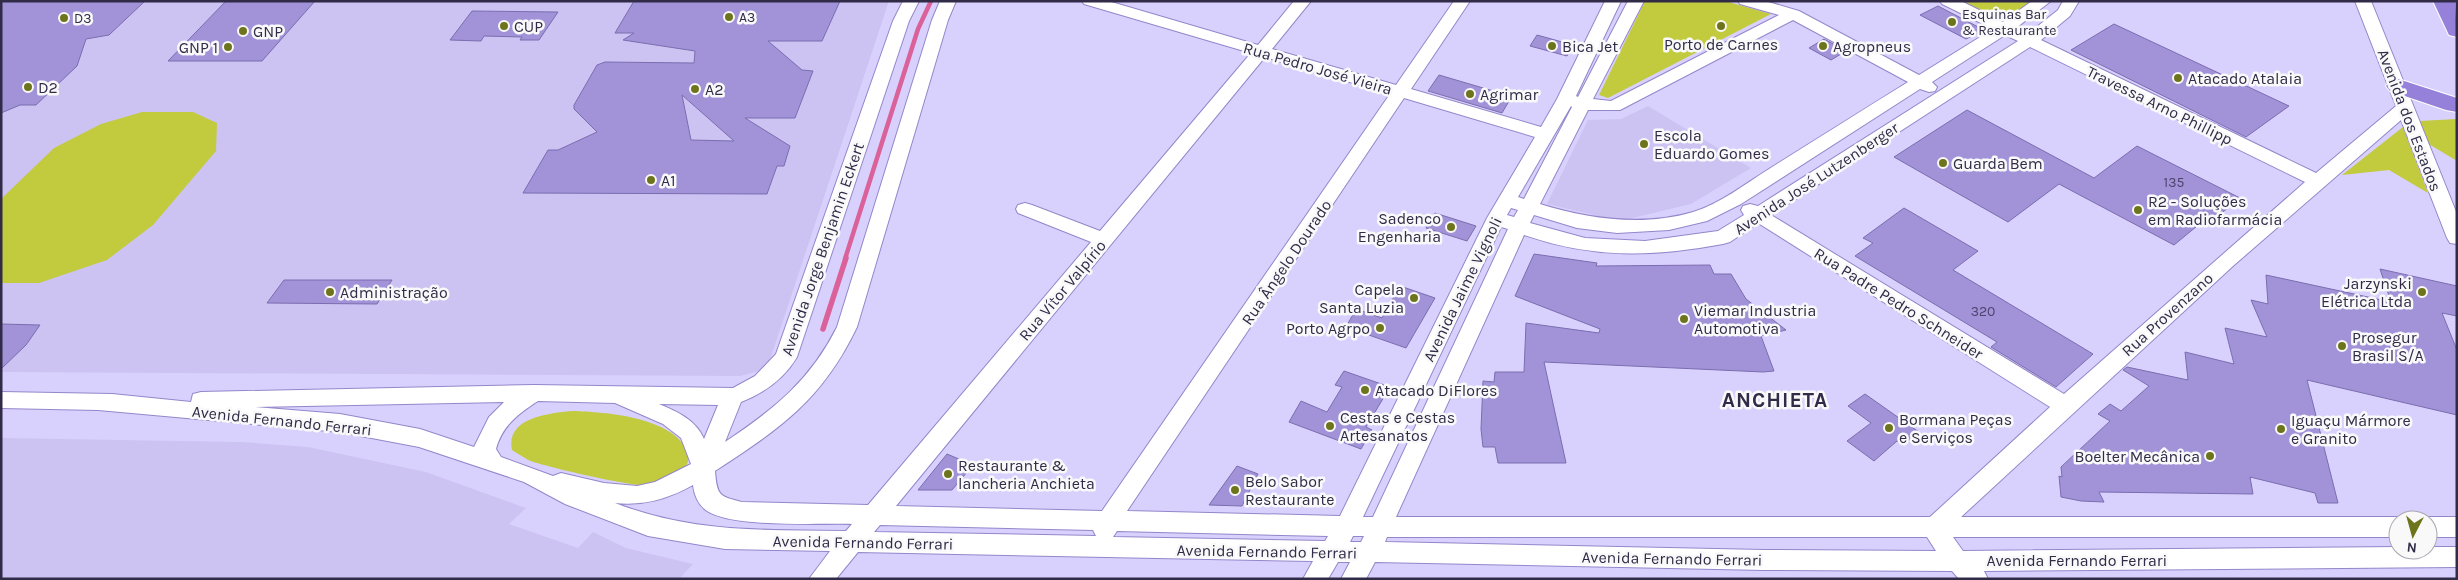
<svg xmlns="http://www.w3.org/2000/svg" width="2458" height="580" font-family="Karla,sans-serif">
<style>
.built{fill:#ccc3f3}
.green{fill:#c2cb3d}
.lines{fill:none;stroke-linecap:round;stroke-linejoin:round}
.stream-far1{stroke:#db619a;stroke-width:4.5}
.stream{stroke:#db619a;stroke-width:5.5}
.building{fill:#a293d9;stroke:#7b6daf;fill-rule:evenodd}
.minor-casing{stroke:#9486ca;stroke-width:2}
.highway-casing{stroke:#fff;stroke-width:2}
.minor{fill:#fff;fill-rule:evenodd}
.highway{fill:#9581d9;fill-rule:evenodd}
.poi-dot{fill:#6e741b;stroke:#f9f9f9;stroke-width:2}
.labels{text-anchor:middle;stroke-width:5;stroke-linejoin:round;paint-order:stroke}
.far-poi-label{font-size:14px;fill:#312b48;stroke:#f9f9f9;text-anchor:start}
.number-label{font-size:14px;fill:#4d456c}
.poi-label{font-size:16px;fill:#312b48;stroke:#f9f9f9;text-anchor:start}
.street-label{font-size:16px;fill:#312b48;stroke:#f9f9f9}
.district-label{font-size:21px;font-weight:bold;letter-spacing:1px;fill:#312b48;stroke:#f9f9f9}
</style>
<rect width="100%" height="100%" fill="#d9d1fd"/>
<g class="built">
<polygon points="1,1 889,1 767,369 740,376 1,372"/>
<polygon points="1648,106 1751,168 1691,204 1620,221 1547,204 1588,120 1621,119"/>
<polygon points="1,438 242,442 308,447 426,472 526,508 509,524 578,548 593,532 626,548 693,564 679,579 1,579"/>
</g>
<g class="green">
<polygon points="1645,1 1725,1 1771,14 1608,98 1599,95"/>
<polygon points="1957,1 2037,1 2003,24"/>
<polygon points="142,112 193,112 217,123 216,151 153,225 107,260 39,283 1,283 1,199 54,148 101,124"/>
<polygon points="2457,119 2457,161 2427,143 2419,121"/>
<polygon points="2403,127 2428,193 2389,170 2342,175"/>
<path d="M573,411C605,412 671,417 687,450C691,458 687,468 680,473C673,478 657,484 648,485C636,488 542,466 528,460C523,457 517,453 512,450C505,417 551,413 573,411Z"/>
</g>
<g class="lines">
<polyline class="stream-far1" points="845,259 918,29 931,1"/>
<polyline class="stream" points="823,329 846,258"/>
</g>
<g class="building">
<polygon points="1,1 145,1 109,35 86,39 77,66 36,105 20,105 1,113"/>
<polygon points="226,1 315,1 262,61 168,61"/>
<path d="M634,1H840L822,41H768L802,70L813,71L795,118H745L790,146L784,166H777L767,194L523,193L548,150H558L597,132L574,109V105L597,65L605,62L694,63L695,51L623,40L634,33H615ZM682,95L734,141L691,140Z"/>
<polygon points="1938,6 1984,30 1966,39 1920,15"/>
<polygon points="472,11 558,12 539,40 520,40 522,37 484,36 481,41 450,40"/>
<polygon points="2114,24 2289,106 2246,137 2071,50"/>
<polygon points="1537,35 1573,45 1567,56 1530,46"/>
<polygon points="1824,39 1846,51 1831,60 1809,48"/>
<polygon points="1439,75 1490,90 1512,96 1502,113 1428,91"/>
<polygon points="1967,110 2094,178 2137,146 2240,198 2213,220 2208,217 2174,245 2059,184 2008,222 1894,157"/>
<polygon points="1904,208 1978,251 1953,270 2093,354 2056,387 1991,347 1997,342 1855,256 1873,243 1863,238"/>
<polygon points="1435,213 1476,226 1467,241 1426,228"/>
<polygon points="1534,254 1597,263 1596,266 1710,265 1714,274 1731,274 1746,299 1786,330 1761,336 1774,371 1763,372 1544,362 1566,463 1498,463 1495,447 1483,447 1481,429 1483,381 1494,382 1495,372 1524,372 1526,323 1599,333 1600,329 1515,296"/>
<polygon points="2380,269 2457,286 2457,316 2442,313 2457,350 2457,415 2307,380 2338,503 2318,503 2315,493 2250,477 2253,494 2099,492 2104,502 2081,501 2061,497 2059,476 2062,477 2061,467 2110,421 2098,414 2110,404 2121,411 2149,386 2123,370 2127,367 2188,380 2185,352 2234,364 2225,328 2267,337 2251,300 2268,304 2266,275 2391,302"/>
<polygon points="284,280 392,280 377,304 267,303"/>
<polygon points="1400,286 1435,298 1406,348 1346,327 1356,309 1382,318"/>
<polygon points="1,324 40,325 26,345 1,369"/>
<polygon points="1344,371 1390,387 1366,427 1372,430 1361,449 1289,422 1301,401 1327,412 1342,387 1335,385"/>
<polygon points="1865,394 1919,432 1903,445 1897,441 1874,461 1847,441 1871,423 1848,406"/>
<polygon points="947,454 973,465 952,490 918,490"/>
<polygon points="1237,466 1258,474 1242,506 1209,505"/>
</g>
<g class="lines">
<g class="minor-casing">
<g id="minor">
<path d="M903,1H919L909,21L797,357C784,379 764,393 741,402L725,442C774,409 810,381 837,327L932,20L940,1H956L948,20L857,327C822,400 781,428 715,471C717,496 719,496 742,502L868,505L1091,242L1018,213L1016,209L1018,205L1025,203L1032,205L1100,231L1251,53L1084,4L1082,1H1108L1258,45L1294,1H1311L1272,49L1396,85L1454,1H1470L1411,89L1541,127L1557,99L1605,1H1621L1576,96L1578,97L1628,1H1644L1593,99L1611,101L1779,15L1740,4L1738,1H1765L1799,11L1919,75L1993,29L1942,4L1940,1H1961L2003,22L2032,1H2051L2016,28L2028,34L2058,10L2063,1H2079L2070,16L2041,40L2316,173L2396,106L2355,1H2371L2457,214V244L2450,243L2447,238L2401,120L2233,266L1961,517H2398L2406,520H2398V537H1953L1963,551L2398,547V550H2428V547H2457V567L1984,571L1988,579H1959L1952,571L1764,570L1375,562L1366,579H1341L1350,562H1338L1328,579H1303L1313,561L858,552L836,579H809L830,551L725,549L648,536L565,504L524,482L419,447L340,432L98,410L1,408V392L112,394L191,402L193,394L201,392L534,385L733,388L755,376L776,354L893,21ZM1793,20L1908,82C1861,111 1815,140 1769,169C1745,184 1720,204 1693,212C1642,227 1589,219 1540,204L1588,110H1620ZM2005,35L2018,41L1758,206L1750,204L1743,206L1741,210L1744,215L1718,231L1645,241L1585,238L1530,223L1534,215L1577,228L1617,233L1669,230L1707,221L1741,204L1920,89L1929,92L1935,91L1937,87L1932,82ZM2030,47L2305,182L2064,394L1771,215ZM1265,57L1390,94L1102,511L896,506ZM1404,98L1535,137L1487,218L1340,516L1127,511ZM1571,106L1572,107L1524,199L1518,197ZM1511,208L1518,210L1514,217L1507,215ZM1758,223L2050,407L1930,517H1396L1524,235C1594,259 1652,257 1723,244L1730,242ZM1501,227L1508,229L1373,517H1363ZM538,401L615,403L663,424L681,438L691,464L655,482L637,486L604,483L561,473L553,476L501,457L496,449C502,426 518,414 538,401ZM504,402L489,417L474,447L420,429L340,414L255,407ZM659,404L718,405L704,439C696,420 678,412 659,404ZM693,485C694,494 698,505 707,511C733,528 819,523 852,524L846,531C765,530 692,533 615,503C644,506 668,499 693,485ZM880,525L1093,530L1096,536L874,532ZM1117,531L1328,536L1325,541L1113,537ZM1353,536H1364L1361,542H1350ZM1387,537H1927L1936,551L1764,550L1385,542Z"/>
<polygon points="2428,517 2457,517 2457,537 2428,537 2428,520 2420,520"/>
</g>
</g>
<g class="highway-casing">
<g id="highway">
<polygon points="2433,1 2455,1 2457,37 2449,35"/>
<polygon points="2398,79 2457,98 2457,112 2446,110 2390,91 2386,86 2390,81"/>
</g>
</g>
<use href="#minor" class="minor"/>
<use href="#highway" class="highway"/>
</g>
<g class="poi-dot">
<circle cx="729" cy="17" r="5"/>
<circle cx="64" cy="18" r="5"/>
<circle cx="1952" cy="22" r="5"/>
<circle cx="504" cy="26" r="5"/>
<circle cx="1721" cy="26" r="5"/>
<circle cx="243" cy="31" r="5"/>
<circle cx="1552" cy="46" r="5"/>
<circle cx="1823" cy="46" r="5"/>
<circle cx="228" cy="47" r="5"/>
<circle cx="2178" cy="78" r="5"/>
<circle cx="28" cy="87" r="5"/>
<circle cx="695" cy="89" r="5"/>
<circle cx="1470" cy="94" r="5"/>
<circle cx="1644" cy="144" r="5"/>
<circle cx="1943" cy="163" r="5"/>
<circle cx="651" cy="180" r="5"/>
<circle cx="2138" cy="210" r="5"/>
<circle cx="1451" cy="227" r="5"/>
<circle cx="330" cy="292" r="5"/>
<circle cx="2422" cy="292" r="5"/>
<circle cx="1414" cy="298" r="5"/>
<circle cx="1684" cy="319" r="5"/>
<circle cx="1380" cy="328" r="5"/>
<circle cx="2342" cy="346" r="5"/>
<circle cx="1365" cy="390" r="5"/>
<circle cx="1330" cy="426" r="5"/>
<circle cx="1889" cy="428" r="5"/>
<circle cx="2281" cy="429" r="5"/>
<circle cx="2210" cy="456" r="5"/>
<circle cx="948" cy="474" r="5"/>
<circle cx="1235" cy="490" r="5"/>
</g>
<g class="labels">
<g class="far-poi-label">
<text x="1962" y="19">Esquinas Bar<tspan x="1962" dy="16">&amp; Restaurante</tspan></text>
<text x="739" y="22">A3</text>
<text x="74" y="23">D3</text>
</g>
<g class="number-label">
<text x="2174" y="187">135</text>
<text x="1983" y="316">320</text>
</g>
<g class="poi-label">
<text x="514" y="32">CUP</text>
<text x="253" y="37">GNP</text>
<text x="1721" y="50" text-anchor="middle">Porto de Carnes</text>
<text x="1562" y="52">Bica Jet</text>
<text x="1833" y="52">Agropneus</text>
<text x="218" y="53" text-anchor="end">GNP 1</text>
<text x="2188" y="84">Atacado Atalaia</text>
<text x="38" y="93">D2</text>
<text x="705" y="95">A2</text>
<text x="1480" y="100">Agrimar</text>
<text x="1654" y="141">Escola<tspan x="1654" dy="18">Eduardo Gomes</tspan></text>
<text x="1953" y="169">Guarda Bem</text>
<text x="661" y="186">A1</text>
<text x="2148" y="207">R2 - Soluções<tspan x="2148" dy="18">em Radiofarmácia</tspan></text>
<text x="1441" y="224" text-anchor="end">Sadenco<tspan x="1441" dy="18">Engenharia</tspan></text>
<text x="2412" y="289" text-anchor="end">Jarzynski<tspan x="2412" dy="18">Elétrica Ltda</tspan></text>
<text x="1404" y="295" text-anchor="end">Capela<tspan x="1404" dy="18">Santa Luzia</tspan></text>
<text x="340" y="298">Administração</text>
<text x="1694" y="316">Viemar Industria<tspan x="1694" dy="18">Automotiva</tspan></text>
<text x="1370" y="334" text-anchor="end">Porto Agrpo</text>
<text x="2352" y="343">Prosegur<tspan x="2352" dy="18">Brasil S/A</tspan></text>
<text x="1375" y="396">Atacado DiFlores</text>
<text x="1340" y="423">Cestas e Cestas<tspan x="1340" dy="18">Artesanatos</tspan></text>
<text x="1899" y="425">Bormana Peças<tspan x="1899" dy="18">e Serviços</tspan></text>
<text x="2291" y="426">Iguaçu Mármore<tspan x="2291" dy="18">e Granito</tspan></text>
<text x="2200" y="462" text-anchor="end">Boelter Mecânica</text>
<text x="958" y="471">Restaurante &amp;<tspan x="958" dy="18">lancheria Anchieta</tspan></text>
<text x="1245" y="487">Belo Sabor<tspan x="1245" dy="18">Restaurante</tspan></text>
</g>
<g class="street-label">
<text transform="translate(1318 68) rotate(16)" y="6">Rua Pedro José Vieira</text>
<text transform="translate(2160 105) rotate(26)" y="6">Travessa Arno Phillipp</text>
<text transform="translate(2410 120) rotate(69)" y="6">Avenida dos Estados</text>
<text transform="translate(1816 178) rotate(-33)" y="6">Avenida José Lutzenberger</text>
<text transform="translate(822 249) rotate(-71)" y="6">Avenida Jorge Benjamin Eckert</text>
<text transform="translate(1286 262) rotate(-56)" y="6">Rua Ângelo Dourado</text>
<text transform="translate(1462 289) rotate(-64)" y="6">Avenida Jaime Vignoli</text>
<text transform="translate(1062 290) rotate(-50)" y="6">Rua Vítor Valpírio</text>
<text transform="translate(1899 303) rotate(32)" y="6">Rua Padre Pedro Schneider</text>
<text transform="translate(2167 314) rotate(-42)" y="6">Rua Provenzano</text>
<text transform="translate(282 420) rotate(6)" y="6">Avenida Fernando Ferrari</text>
<text transform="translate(863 542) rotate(1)" y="6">Avenida Fernando Ferrari</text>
<text transform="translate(1267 551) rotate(1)" y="6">Avenida Fernando Ferrari</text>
<text transform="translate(1672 558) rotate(1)" y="6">Avenida Fernando Ferrari</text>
<text x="2077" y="566">Avenida Fernando Ferrari</text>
</g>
<g class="district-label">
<text x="1775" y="407">ANCHIETA</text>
</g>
</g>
<rect width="2458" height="580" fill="none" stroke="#312b48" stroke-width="5"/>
<g transform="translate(2413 535) rotate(186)"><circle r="24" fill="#f9f9f9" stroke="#a9a7b2"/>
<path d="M0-4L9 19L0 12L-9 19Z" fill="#6e741b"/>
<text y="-8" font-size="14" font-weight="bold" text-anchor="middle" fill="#312b48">N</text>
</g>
</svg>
